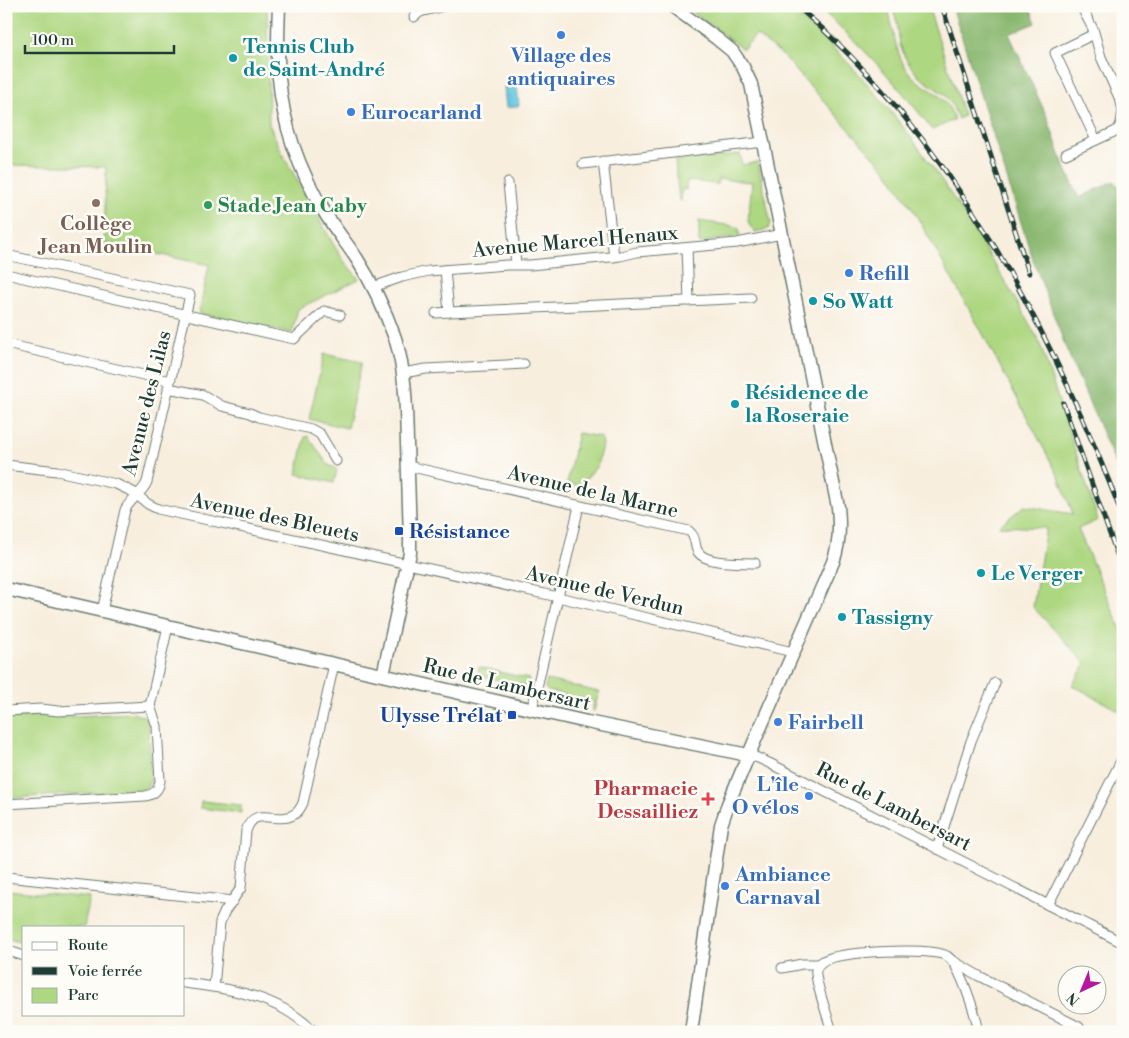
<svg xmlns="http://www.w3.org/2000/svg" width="1129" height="1038" font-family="'Libre Bodoni',serif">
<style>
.green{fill:#aed781;stroke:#668a5a}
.forest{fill:#8ab86f;stroke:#547a52}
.water{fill:#61c4df;stroke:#40808a}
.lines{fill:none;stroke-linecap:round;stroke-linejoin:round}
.street-casing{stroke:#6b7b70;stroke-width:11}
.secondary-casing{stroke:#6b7b70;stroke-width:15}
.street{stroke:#fff;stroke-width:9}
.secondary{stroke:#fff;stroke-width:12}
.rail-casing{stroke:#1f3d34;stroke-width:5}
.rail{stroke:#fdfcf7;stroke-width:3;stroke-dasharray:9;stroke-linecap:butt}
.shop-dot{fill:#3f7fe0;stroke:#fdfcf7;stroke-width:2}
.culture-dot{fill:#0f9aa8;stroke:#fdfcf7;stroke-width:2}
.education-dot{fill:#8d6e63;stroke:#fdfcf7;stroke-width:2}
.leisure-dot{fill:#2e9e5b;stroke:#fdfcf7;stroke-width:2}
.transit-dot{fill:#1a4fb4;stroke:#fdfcf7;stroke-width:2}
.health-dot{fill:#e0444e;stroke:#fdfcf7;stroke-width:2}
.labels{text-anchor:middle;stroke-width:5;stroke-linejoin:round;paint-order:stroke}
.culture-label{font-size:20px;font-weight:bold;fill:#0d838f;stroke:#fdfcf7;text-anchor:start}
.shop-label{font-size:20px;font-weight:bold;fill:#366cbe;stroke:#fdfcf7;text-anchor:start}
.leisure-label{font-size:20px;font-weight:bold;fill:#27864d;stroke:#fdfcf7;text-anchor:start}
.education-label{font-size:20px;font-weight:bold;fill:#785e54;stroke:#fdfcf7}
.street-label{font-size:20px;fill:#1f3d34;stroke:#fdfcf7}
.transit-label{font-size:20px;font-weight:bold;fill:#164399;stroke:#fdfcf7;text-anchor:start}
.health-label{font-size:20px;font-weight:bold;fill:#be3a42;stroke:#fdfcf7;text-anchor:end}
</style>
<rect width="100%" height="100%" fill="#fdfcf7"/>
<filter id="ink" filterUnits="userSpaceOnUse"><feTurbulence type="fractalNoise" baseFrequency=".02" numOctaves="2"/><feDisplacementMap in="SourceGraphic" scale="10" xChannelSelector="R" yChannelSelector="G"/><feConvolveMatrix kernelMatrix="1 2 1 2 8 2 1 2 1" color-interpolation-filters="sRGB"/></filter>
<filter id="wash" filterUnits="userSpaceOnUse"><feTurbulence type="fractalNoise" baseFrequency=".0096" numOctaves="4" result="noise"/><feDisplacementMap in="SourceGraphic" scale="20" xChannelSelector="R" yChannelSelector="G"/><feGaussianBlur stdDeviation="1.12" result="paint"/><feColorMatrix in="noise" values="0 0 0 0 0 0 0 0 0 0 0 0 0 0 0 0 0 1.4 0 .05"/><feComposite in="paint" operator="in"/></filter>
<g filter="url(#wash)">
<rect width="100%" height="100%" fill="#f8eede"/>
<g class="green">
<polygon points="6,6 267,6 269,124 283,155 335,247 344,261 359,279 298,309 292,333 199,313 209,265 104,243 106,167 6,165"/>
<path d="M684,6H786C873,75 939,170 995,265C1010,290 1025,315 1039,341L1098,520L1078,529L1123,634V713L1072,685L1086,664L1033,607L1046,528L999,526L1024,506L1073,514L1059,477L988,344L984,336L915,213L887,171L782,55L756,35L743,49Z"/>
<path d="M817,6H887C894,28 894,51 907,70C923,92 946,89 954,120L932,130C899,85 859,43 817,6Z"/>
<polygon points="892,6 928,6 964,116 958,119 952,105 945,95 918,76 907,61 900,45 897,22"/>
<polygon points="740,154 742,165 758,162 771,224 768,229 755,232 750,226 748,221 752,182 718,179 717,184 687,181 686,190 682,189 681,201 679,200 675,161"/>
<polygon points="699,221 734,226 739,229 740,236 699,243"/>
<polygon points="324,354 362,362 347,428 309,419"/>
<polygon points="578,433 601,437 602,445 597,466 580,486 567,483"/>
<polygon points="308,436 328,465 334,467 337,470 334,483 297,474 305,437"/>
<polygon points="479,667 529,679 527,687 478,675"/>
<polygon points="547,680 599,692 594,711 592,710 594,702 548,691 545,688"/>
<polygon points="134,713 137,715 146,716 149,729 151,780 147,787 143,790 11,798 9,797 6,786 6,717 45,715 55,717"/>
<polygon points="201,801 241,805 241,813 200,808"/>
<polygon points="6,890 90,898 84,927 24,927 24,944 6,938"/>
</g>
<polygon class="forest" points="952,6 1029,6 1036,23 1009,34 1048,119 1061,158 1079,198 1114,181 1123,192 1123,481 1068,353 1033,260"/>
<polygon class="water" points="517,86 519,106 506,108 504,87"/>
</g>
<g filter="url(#ink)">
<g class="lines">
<g class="street-casing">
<g id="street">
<polyline points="414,17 420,12 444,6"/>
<polyline points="1094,34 1055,53 1096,140"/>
<polyline points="1066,154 1116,131 1119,128 1121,123 1123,111 1121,102 1101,57 1093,29 1081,6"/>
<polyline points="603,161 614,257"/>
<polyline points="583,164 763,142"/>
<polyline points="508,183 516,264"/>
<polyline points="687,248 689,301"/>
<path d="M6,255L190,295L147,482C142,494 130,499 125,510L102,611"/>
<polyline points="445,270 449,312 751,298"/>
<polyline points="6,274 294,339 324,311 340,315"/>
<polyline points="373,287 402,277 429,271 507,265 530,265 620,256 637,252 737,243 782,234"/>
<polyline points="436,313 449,312"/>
<polyline points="6,344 170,381"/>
<polyline points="403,373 426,369 524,364"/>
<polyline points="168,388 203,395 222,406 250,413 259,417 311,429 320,434 336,461"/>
<polyline points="6,465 57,471 116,484 133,492 148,504 158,509 558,597 793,652"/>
<path d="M408,466L689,531C698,539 693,544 698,552C707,565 741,562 755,563"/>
<polyline points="532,709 579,506"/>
<polyline points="6,711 41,709 58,711 150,706"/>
<polyline points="748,755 758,758 769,763 1123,943"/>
<path d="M6,804L145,796C153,795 159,790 160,781L157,726L150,706L168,626"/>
<polyline points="937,849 971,741 995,683"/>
<polyline points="6,877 233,901"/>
<polyline points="1048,905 1123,757"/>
<polyline points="6,950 24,956"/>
<polyline points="953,961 979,976 1079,1027"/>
<polyline points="782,968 802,964 819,964"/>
<path d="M184,983C218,987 253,992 284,1009C295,1015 305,1023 315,1032"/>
<path d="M214,987L220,922L225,911L241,888L246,831C255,803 279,827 296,813C299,811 301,807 303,803L334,664"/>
<path d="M832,1032C829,1020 814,979 816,970C817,966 820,963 823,961C838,951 931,947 947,956C960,964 976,1016 979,1032"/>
</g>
</g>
<g class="secondary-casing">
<g id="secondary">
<path d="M279,6C278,30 277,54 279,78C283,126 300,172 325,213C335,229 347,244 357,259C373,284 385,310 395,338C406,372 406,407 407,443C408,474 409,506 410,537V553L383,675"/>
<path d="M672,6L716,38L732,51L743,67L751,84L838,507C840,526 840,544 833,562L758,733L728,804L721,825L691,1032"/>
<polyline points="6,589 587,722 748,755"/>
</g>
</g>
<use href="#street" class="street"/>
<use href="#secondary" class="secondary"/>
<g class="rail-casing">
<g id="rail">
<path d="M797,6C952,138 1051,330 1123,517"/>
<polyline points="942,6 1029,273"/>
<polyline points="1063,403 1123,571"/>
</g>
</g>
<use href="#rail" class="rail"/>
</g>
</g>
<g class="shop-dot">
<circle cx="561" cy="35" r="5"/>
<circle cx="351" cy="112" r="5"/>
<circle cx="849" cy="273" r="5"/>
<circle cx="778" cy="722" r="5"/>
<circle cx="809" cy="796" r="5"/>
<circle cx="725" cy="886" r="5"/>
</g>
<g class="culture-dot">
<circle cx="233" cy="58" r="5"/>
<circle cx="813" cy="301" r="5"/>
<circle cx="735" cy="404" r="5"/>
<circle cx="981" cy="573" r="5"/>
<circle cx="842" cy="617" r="5"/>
</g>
<circle class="education-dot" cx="96" cy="203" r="5"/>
<circle class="leisure-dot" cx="208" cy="205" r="5"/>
<g class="transit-dot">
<rect x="394" y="526" width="10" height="10" rx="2.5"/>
<rect x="507" y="710" width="10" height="10" rx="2.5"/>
</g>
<path class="health-dot" d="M705.5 791.5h5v5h5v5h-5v5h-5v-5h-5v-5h5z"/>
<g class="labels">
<g class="culture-label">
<text x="243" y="53">Tennis Club<tspan x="243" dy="23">de Saint-André</tspan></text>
<text x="823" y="308">So Watt</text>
<text x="745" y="399">Résidence de<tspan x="745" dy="23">la Roseraie</tspan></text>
<text x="991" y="580">Le Verger</text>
<text x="852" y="624">Tassigny</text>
</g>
<g class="shop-label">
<text x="561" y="62" text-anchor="middle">Village des<tspan x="561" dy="23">antiquaires</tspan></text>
<text x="361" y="119">Eurocarland</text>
<text x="859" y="280">Refill</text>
<text x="788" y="729">Fairbell</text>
<text x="799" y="791" text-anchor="end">L'île<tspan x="799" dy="23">O vélos</tspan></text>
<text x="735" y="881">Ambiance<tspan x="735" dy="23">Carnaval</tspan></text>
</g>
<g class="leisure-label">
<text x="218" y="212">Stade Jean Caby</text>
</g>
<g class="education-label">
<text x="96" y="230">Collège<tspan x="96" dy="23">Jean Moulin</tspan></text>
</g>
<g class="street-label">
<text transform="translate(575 241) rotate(-5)" y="7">Avenue Marcel Henaux</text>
<text transform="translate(146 403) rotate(-76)" y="7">Avenue des Lilas</text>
<text transform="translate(593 491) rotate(13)" y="7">Avenue de la Marne</text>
<text transform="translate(275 517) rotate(12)" y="7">Avenue des Bleuets</text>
<text transform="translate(605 590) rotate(13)" y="7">Avenue de Verdun</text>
<text transform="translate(507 684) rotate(13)" y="7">Rue de Lambersart</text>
<text transform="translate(894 806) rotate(27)" y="7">Rue de Lambersart</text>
</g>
<g class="transit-label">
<text x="409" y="538">Résistance</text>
<text x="502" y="722" text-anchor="end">Ulysse Trélat</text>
</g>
<g class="health-label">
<text x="698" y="795">Pharmacie<tspan x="698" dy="23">Dessailliez</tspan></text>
</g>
</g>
<rect width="1129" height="1038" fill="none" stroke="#fdfcf7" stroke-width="25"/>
<rect x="22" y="926" width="162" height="90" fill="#fdfcf7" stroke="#a4b0a9"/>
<rect x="32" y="942" width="25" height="8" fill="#ffffff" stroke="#a4b0a9"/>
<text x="68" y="950" font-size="15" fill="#1f3d34">Route</text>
<rect x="32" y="967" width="25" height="8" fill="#1f3d34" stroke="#a4b0a9"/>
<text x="68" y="976" font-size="15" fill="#1f3d34">Voie ferrée</text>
<rect x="32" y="988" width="25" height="15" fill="#aed781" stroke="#a4b0a9"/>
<text x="68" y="1000" font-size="15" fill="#1f3d34">Parc</text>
<g transform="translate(1082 990) rotate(224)"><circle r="24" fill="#fdfcf7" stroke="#a4b0a9"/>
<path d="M0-4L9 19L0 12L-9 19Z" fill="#b5179e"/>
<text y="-8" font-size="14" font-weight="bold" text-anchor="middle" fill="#1f3d34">N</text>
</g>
<path d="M25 45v8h149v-8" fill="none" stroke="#1f3d34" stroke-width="2.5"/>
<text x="32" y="45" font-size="15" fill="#1f3d34" stroke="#fdfcf7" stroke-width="4" paint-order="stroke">100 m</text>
</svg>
